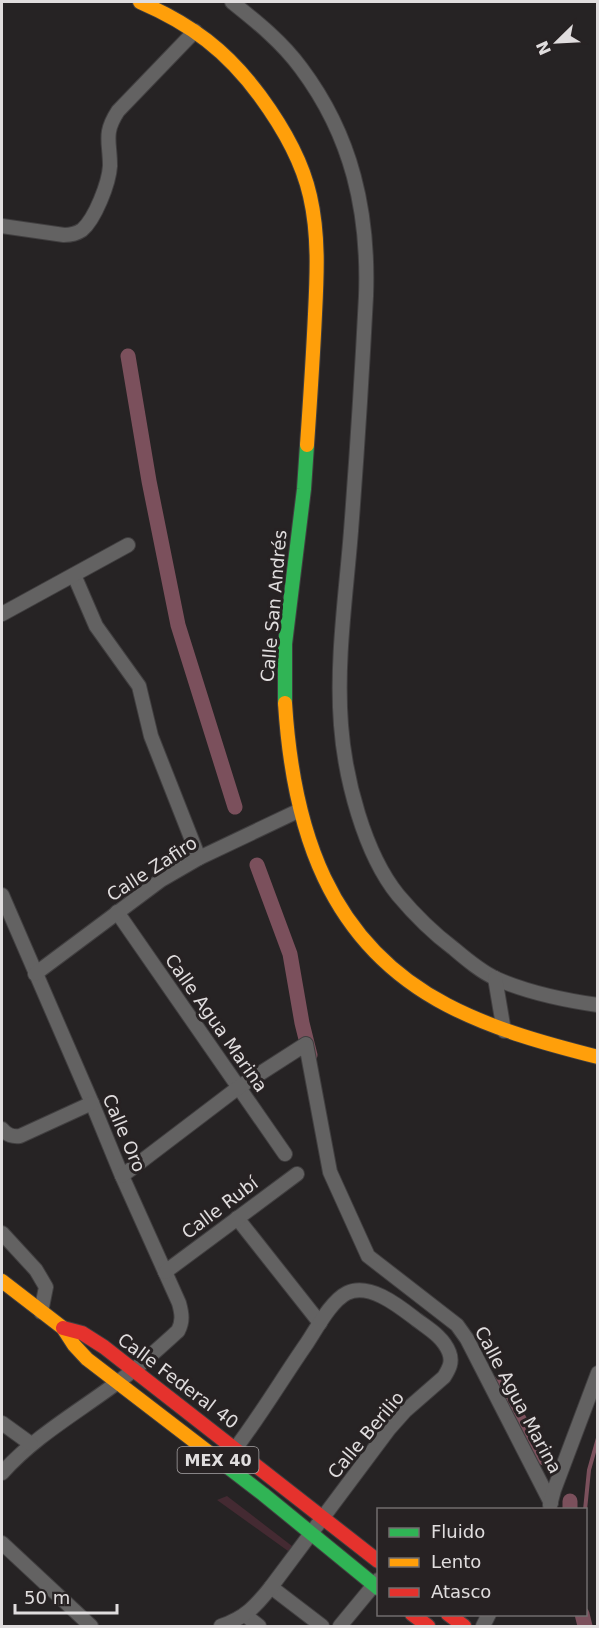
<svg xmlns="http://www.w3.org/2000/svg" width="599" height="1628" font-family="'DejaVu Sans',sans-serif">
<style>
.green{fill:#442a32}
.lines{fill:none;stroke-linecap:round;stroke-linejoin:round}
.stream{stroke:#7b505c;stroke-width:4}
.canal{stroke:#7b505c;stroke-width:15}
.street-casing{stroke:#413f40;stroke-width:16}
.fast-casing{stroke:#413f40;stroke-width:16}
.slow-casing{stroke:#413f40;stroke-width:16}
.jam-casing{stroke:#413f40;stroke-width:16}
.street{stroke:#636262;stroke-width:14}
.fast{stroke:#30b455;stroke-width:14}
.slow{stroke:#ff9f0a;stroke-width:14}
.jam{stroke:#e5322d;stroke-width:14}
.labels{text-anchor:middle;stroke-width:6;stroke-linejoin:round;paint-order:stroke}
.shield{fill:#272223;stroke:#a8a5a6;stroke-width:1.5}
.shield-label{font-size:16px;font-weight:bold;fill:#e0ddde}
.street-label{font-size:18px;fill:#e0ddde;stroke:#272223}
</style>
<rect width="100%" height="100%" fill="#262324"/>
<polygon class="green" points="227,1496 292,1546 288,1551 217,1500"/>
<g class="lines">
<polyline class="stream" points="585,1510 589,1470 598,1438"/>
<g class="canal">
<polyline points="128,356 149,481 178,625 235,807"/>
<polyline points="257,865 290,954 302,1023 310,1055"/>
<polyline points="496,1384 544,1458"/>
<polyline points="570,1501 570,1510"/>
<polyline points="582,1614 585,1626"/>
</g>
<g class="street-casing">
<g id="street">
<path d="M232,2C257,22 282,42 301,68C352,136 369,212 366,296C362,374 357,453 351,531C346,595 336,661 341,725C345,778 364,853 398,895C414,914 433,933 453,948C466,959 481,972 497,979C529,993 563,1000 598,1005"/>
<path d="M2,226L64,235C70,235 76,234 82,230C95,219 109,183 110,166C110,141 103,134 118,111L195,31"/>
<polyline points="74,575 96,626 139,686 151,736 199,858"/>
<polyline points="2,614 128,545"/>
<path d="M2,895L92,1103L122,1176L179,1303C182,1314 183,1321 178,1331C158,1349 139,1367 118,1382C78,1412 35,1436 2,1473"/>
<polyline points="117,912 285,1154"/>
<polyline points="35,974 161,880 199,858 300,810"/>
<polyline points="495,978 504,1031"/>
<path d="M2,1129C7,1135 12,1137 20,1136L92,1103"/>
<polyline points="122,1176 239,1087 306,1044 330,1172 368,1256 457,1325 467,1339 551,1503"/>
<polyline points="237,1218 320,1323"/>
<polyline points="2,1233 36,1270 46,1287 41,1312"/>
<polyline points="165,1272 297,1174"/>
<polyline points="2,1423 31,1444"/>
<polyline points="550,1505 554,1490 598,1373"/>
<polyline points="2,1543 91,1626"/>
<polyline points="271,1587 322,1626"/>
<polyline points="245,1615 259,1626"/>
<path d="M221,1626C245,1618 256,1606 271,1587L389,1429L405,1411L444,1377C449,1369 453,1362 449,1352C443,1337 429,1329 417,1320C400,1307 370,1282 347,1293C331,1301 317,1328 307,1343C282,1379 259,1418 232,1453"/>
<polyline points="340,1626 378,1580"/>
<polyline points="483,1626 489,1614"/>
</g>
</g>
<g class="fast-casing">
<g id="fast">
<polyline points="285,703 285,644 304,489 307,445"/>
<polyline points="216,1458 263,1494 378,1588"/>
</g>
</g>
<g class="slow-casing">
<g id="slow">
<path d="M140,2C191,24 227,51 260,96C282,126 302,160 310,196C319,235 317,275 315,314C313,358 310,402 307,445"/>
<path d="M285,703C293,829 328,943 447,1005C495,1030 547,1044 598,1057"/>
<polyline points="2,1281 63,1328 74,1345 87,1359 216,1458"/>
</g>
</g>
<g class="jam-casing">
<g id="jam">
<polyline points="63,1328 82,1333 104,1347 378,1561"/>
<polyline points="412,1614 428,1626"/>
<polyline points="448,1614 464,1626"/>
</g>
</g>
<use href="#street" class="street"/>
<use href="#fast" class="fast"/>
<use href="#slow" class="slow"/>
<use href="#jam" class="jam"/>
</g>
<g class="labels">
<rect class="shield" x="177.5" y="1447" width="81" height="26" rx="4.5"/>
<g class="shield-label">
<text x="218" y="1466">MEX 40</text>
</g>
<g class="street-label">
<text transform="translate(274 606) rotate(-85)" y="6">Calle San Andrés</text>
<text transform="translate(152 869) rotate(-33)" y="6">Calle Zafiro</text>
<text transform="translate(216 1023) rotate(55)" y="6">Calle Agua Marina</text>
<text transform="translate(124 1133) rotate(67)" y="6">Calle Oro</text>
<text transform="translate(220 1208) rotate(-37)" y="6">Calle Rubí</text>
<text transform="translate(178 1381) rotate(37)" y="6">Calle Federal 40</text>
<text transform="translate(518 1400) rotate(62)" y="6">Calle Agua Marina</text>
<text transform="translate(366 1435) rotate(-50)" y="6">Calle Berilio</text>
</g>
</g>
<rect width="599" height="1628" fill="none" stroke="#e0ddde" stroke-width="6"/>
<rect x="377" y="1508" width="210" height="108" fill="#272223" stroke="#716d6e" stroke-width="1.5"/>
<rect x="389" y="1528" width="30" height="9" fill="#30b455" stroke="#716d6e" stroke-width="1.5"/>
<text x="431" y="1538" font-size="18" fill="#e0ddde">Fluido</text>
<rect x="389" y="1558" width="30" height="9" fill="#ff9f0a" stroke="#716d6e" stroke-width="1.5"/>
<text x="431" y="1568" font-size="18" fill="#e0ddde">Lento</text>
<rect x="389" y="1588" width="30" height="9" fill="#e5322d" stroke="#716d6e" stroke-width="1.5"/>
<text x="431" y="1598" font-size="18" fill="#e0ddde">Atasco</text>
<g transform="translate(557 42) rotate(246)" stroke="#272223" stroke-width="4.5" paint-order="stroke">
<path d="M0-4.5L10 22L0 15L-10 22Z" fill="#e0ddde"/>
<text y="-9" font-size="16" font-weight="bold" text-anchor="middle" fill="#e0ddde">N</text>
</g>
<path d="M15 1604v9h102v-9" fill="none" stroke="#e0ddde" stroke-width="3"/>
<text x="24" y="1604" font-size="18" fill="#e0ddde" stroke="#272223" stroke-width="4.5" paint-order="stroke">50 m</text>
</svg>
